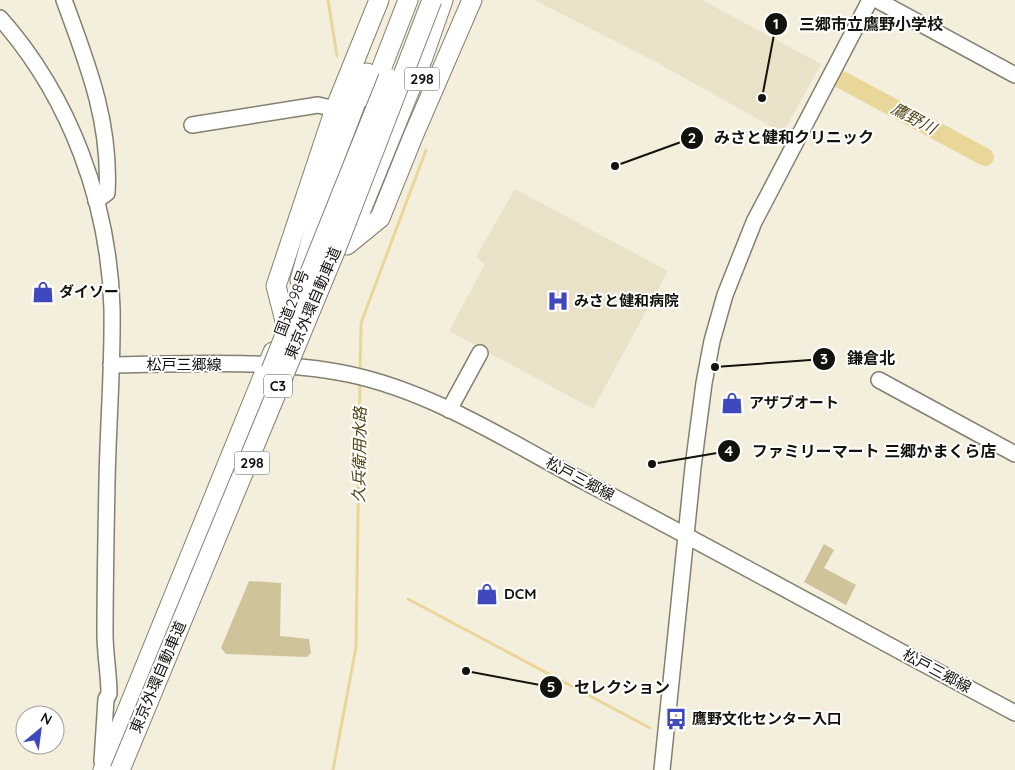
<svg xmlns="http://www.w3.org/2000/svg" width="1015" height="770" font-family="Quicksand,'Noto Sans JP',sans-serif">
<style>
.built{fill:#e9e2c9}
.green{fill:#cfc39a}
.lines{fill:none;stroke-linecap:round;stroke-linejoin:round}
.stream{stroke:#e9d79a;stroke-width:3}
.river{stroke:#e9d79a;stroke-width:18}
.secondary-casing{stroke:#848070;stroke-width:18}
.highway-casing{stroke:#848070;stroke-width:21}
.secondary{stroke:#fff;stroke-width:15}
.highway{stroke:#fff;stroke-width:19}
.highway-bridge-casing{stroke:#848070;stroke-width:21;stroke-linecap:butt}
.highway-bridge{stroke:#fff;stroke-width:19}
.labels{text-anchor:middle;stroke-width:4;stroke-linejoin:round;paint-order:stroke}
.shield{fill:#fff;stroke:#5a5955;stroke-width:1}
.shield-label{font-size:14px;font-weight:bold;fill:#14120c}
.poi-label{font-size:15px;font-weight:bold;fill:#14120c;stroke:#fff;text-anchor:start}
.street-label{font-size:15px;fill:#14120c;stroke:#fff}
.water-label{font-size:16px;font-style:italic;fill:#524516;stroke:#fff}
.leader{fill:none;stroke:#14120c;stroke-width:2}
.callout-dot{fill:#14120c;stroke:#fff;stroke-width:2}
.mark-label{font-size:15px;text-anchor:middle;font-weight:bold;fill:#fff}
.callout-label{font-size:16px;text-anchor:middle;font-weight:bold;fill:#14120c;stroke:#fff;stroke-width:4;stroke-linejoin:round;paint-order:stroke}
</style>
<rect width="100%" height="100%" fill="#f4efdd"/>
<g class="built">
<polygon points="534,0 702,0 821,64 783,133 654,61"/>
<polygon points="515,189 668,271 593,409 449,331 485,264 476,257"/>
</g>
<g class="green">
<polygon points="824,544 834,550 824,568 856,585 846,605 804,582"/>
<polygon points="249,581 281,583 280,636 309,639 311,653 307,657 226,654 221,648"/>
</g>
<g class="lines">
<g class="stream">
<polyline points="328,0 337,56"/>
<polyline points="360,373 361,323 426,150"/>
<polyline points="408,599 650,728"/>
<polyline points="333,770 356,647 360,381"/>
</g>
<polyline class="river" points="842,80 985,157"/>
<g class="secondary-casing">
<g id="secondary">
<path d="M64,0C88,65 111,123 107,193L96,201"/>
<polyline points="877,0 1015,75"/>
<path d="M0,18C70,97 109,203 112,308C113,366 108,425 107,482C106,533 105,583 105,634C105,654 109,674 109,694L106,699L102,761"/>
<polyline points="192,125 318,105 335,109"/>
<path d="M111,365C186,364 275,359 348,374C434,392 511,443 587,483C730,558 872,637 1015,713"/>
<polyline points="879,380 1015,454"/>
<polyline points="449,410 480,353"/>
<polyline points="662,770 693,467 704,383 712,341 725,295 754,222 870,0"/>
</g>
</g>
<g class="highway-casing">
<g id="highway">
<polyline points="370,98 408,0"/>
<polyline points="359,215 422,60 443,0"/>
<polyline points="347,245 380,218 414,134 472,0"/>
<polyline points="300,280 334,160 367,73"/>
<polyline points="285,321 276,286 335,109 379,0"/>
<polyline points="103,770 273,352"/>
</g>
</g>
<use href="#secondary" class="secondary"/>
<use href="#highway" class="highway"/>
<g class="highway-bridge-casing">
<g id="highway-bridge">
<polyline points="271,370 388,78"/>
<polyline points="120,770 336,249 432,0"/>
</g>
</g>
<use href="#highway-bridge" class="highway-bridge"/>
</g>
<defs>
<g id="shop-bare" transform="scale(1.725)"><path d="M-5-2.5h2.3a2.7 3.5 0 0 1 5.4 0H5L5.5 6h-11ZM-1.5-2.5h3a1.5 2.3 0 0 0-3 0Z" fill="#3f48bc" stroke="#fff" stroke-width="2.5" paint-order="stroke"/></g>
<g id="hospital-bare" transform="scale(1.725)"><path d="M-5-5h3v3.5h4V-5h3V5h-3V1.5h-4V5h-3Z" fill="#3f48bc" stroke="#fff" stroke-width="2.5" paint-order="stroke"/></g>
<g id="bus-bare" transform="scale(1.725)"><path d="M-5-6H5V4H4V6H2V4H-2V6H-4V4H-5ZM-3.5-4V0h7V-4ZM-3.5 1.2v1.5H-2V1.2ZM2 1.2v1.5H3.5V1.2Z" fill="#3f48bc" stroke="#fff" stroke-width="2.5" paint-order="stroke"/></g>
</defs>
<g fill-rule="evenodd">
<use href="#shop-bare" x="43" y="292"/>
<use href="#hospital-bare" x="558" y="301"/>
<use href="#shop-bare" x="732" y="403"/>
<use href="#shop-bare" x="487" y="594"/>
<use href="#bus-bare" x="676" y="719"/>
</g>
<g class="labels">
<g class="shield">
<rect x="404.5" y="67.5" width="35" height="23" rx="4"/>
<rect x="264" y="374.5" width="28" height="23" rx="4"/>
<rect x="234.5" y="451.5" width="35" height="23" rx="4"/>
</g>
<g class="shield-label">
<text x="422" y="84">298</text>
<text x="278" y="391">C3</text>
<text x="252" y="468">298</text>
</g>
<g class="poi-label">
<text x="59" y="297">ダイソー</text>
<text x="574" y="306">みさと健和病院</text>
<text x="749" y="408">アザブオート</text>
<text x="504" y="599">DCM</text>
<text x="692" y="724">鷹野文化センター入口</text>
</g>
<g class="street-label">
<text transform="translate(292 303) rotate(-69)" y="5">国道298号</text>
<text transform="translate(313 303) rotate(-67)" y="5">東京外環自動車道</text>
<text x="184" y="370">松戸三郷線</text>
<text transform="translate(580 479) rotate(28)" y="5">松戸三郷線</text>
<text transform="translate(937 671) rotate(28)" y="5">松戸三郷線</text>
<text transform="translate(158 677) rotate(-67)" y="5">東京外環自動車道</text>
</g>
<g class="water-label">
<text transform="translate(914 118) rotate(28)" y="6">鷹野川</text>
<text transform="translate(359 455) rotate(-89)" y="6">久兵衛用水路</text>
</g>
</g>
<path class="leader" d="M762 98L776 24M615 166L692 138M715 367L824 359M652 464L729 451M466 671L551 687"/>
<g class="callout-dot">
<circle cx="762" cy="98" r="5"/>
<circle cx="615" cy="166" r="5"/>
<circle cx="715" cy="367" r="5"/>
<circle cx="652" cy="464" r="5"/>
<circle cx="466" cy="671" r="5"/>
<circle cx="776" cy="24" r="12"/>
<circle cx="692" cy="138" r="12"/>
<circle cx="824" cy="359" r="12"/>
<circle cx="729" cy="451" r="12"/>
<circle cx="551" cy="687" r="12"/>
</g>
<g class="mark-label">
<text x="776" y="29">1</text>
<text x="692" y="143">2</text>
<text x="824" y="364">3</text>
<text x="729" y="456">4</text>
<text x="551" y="692">5</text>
</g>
<g class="callout-label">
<text x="871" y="30">三郷市立鷹野小学校</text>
<text x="794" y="143">みさと健和クリニック</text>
<text x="871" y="364">鎌倉北</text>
<text x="874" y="457">ファミリーマート 三郷かまくら店</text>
<text x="622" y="693">セレクション</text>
</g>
<g transform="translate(40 730) rotate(29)"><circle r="24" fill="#ffffff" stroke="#a1a09e"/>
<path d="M0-4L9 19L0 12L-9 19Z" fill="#3f48bc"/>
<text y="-8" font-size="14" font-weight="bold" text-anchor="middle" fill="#14120c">N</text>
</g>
</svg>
